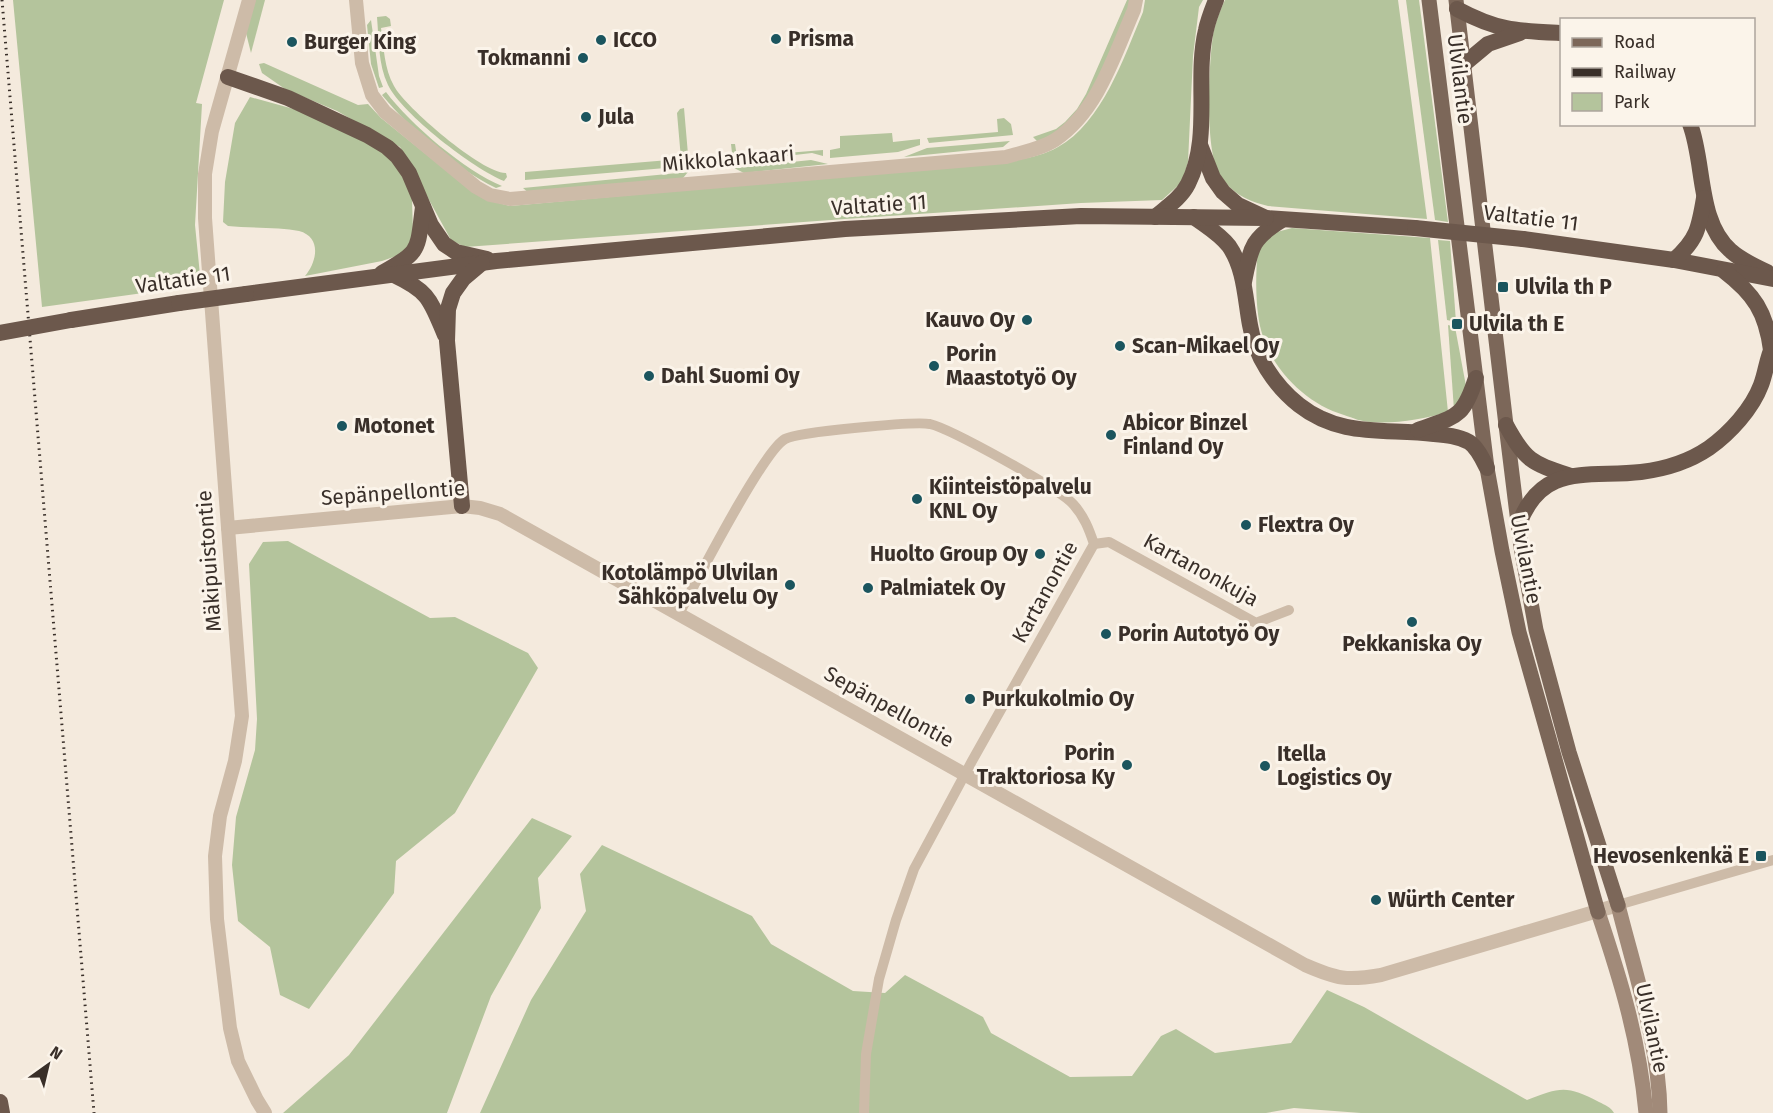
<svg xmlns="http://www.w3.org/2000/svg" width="1773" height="1113" font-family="'Fira Sans',sans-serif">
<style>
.green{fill:#b4c49c}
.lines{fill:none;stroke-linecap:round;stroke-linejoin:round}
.minor{stroke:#cdbba8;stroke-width:10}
.tertiary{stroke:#cdbba8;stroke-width:14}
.secondary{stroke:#a18a79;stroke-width:15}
.primary{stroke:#7c6759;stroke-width:15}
.trunk{stroke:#6c584c;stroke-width:16}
.rail{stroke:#392f29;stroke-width:3;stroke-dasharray:1.5 4.5;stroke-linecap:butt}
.trunk-bridge{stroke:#6c584c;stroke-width:16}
.poi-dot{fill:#1b555e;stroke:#fbf4ea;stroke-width:2}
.labels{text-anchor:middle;stroke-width:6;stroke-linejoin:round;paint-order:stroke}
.poi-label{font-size:21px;font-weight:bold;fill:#392f29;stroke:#fbf4ea;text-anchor:start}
.street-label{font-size:21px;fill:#392f29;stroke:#fbf4ea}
</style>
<rect width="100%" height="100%" fill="#f4eadd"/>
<g class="green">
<polygon points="13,0 224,0 196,103 202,104 195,225 201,285 42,307"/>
<polygon points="254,0 265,0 251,53 245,29"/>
<polygon points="1127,0 1132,0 1130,8 1090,96 1069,125 1038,142 1033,137 1056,129 1065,122 1077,109 1086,94"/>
<path d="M1145,0H1203L1199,7L1193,56L1188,162L1182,182L1162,200L1081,203L845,219L465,247L451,240L400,147L337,111L285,89L262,73L259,64L264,63L358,105L368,104L381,118L473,192L487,200L510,206L1018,160C1032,157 1046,154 1058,147C1102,123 1124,57 1143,12Z"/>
<path d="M1225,0H1398L1427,219L1268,206C1248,201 1232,194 1220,175C1204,151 1209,64 1213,35C1215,24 1220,10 1225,0Z"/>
<polygon points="1406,0 1419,0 1448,222 1435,220"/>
<path d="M386,16L390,19L391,26L381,28C384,48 384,68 394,86C405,107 483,174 506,173L507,177L504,181C474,169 402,114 388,85C378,64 379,40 377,17Z"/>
<polygon points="371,20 379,76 383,87 379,88 371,64 367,25"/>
<path d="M386,92C410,124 465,171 502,186L496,188C454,167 412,131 382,95Z"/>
<path d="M250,97L301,111L367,141L390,157L405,179L412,199L413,233L410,246L402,254L382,261L305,276C317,262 322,237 299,231C281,227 248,228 228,226L223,222L225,182L235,123Z"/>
<polygon points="684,108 689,166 525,180 525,172 681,159 677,113 680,109"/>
<polygon points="1004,118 1011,124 1013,135 929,143 927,138 998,132 997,119"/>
<polygon points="892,133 893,142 920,139 920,145 898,152 830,158 830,150 840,148 840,136"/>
<polygon points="1010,141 1003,147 904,157 927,148"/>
<polygon points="731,144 735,144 737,157 823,150 823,156 812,153 733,162"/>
<polygon points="811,160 828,164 744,173 734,168"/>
<polygon points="688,172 683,178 530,194 523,188"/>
<path d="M1292,228L1430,238L1448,412C1423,419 1396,424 1371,422C1362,422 1353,418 1344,415C1306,404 1271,369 1261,330C1255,307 1255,268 1259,244L1273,233Z"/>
<polygon points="1438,240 1450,241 1456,322 1447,320"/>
<polygon points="1448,325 1455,327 1466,386 1454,410"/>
<polygon points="288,541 430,618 455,617 528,653 538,668 455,813 396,861 394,893 309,1009 280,995 270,947 238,921 232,865 236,817 255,750 257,719 249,564 263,542"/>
<polygon points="532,818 572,836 538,878 541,908 491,996 447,1113 283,1113 349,1055"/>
<path d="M602,845L752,916L771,944L853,991L885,993L905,975L983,1017L991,1033L1070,1077L1132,1076L1161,1036L1176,1029L1215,1053L1291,1043L1327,990L1364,1007L1527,1100C1560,1087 1567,1085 1599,1102C1605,1105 1611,1107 1614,1113H1361L1294,1108L1266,1113H480L531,1000L586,911L580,874Z"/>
</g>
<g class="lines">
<g class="minor">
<polyline points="1094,544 1109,542 1256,623 1289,610"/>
<path d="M679,614C695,584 763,451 785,439C798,432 915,421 930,424C951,429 1060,489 1073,504C1084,516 1089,529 1094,544L972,761L914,869L896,920L879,979L866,1054L864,1113"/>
<polyline points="1618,905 1773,860"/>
</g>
<g class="tertiary">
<polyline points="249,0 212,131 205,174 205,218 242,716 235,761 220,816 215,856 217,919 230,1028 238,1061 257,1100 265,1113"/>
<path d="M356,0L362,63L372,95L385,112L476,187L490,195L510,199L1006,157C1023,152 1041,149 1055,140C1098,111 1114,56 1134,10L1136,0"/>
<path d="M228,528L462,506L480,508L500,514L1305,965C1337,979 1347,981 1381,975L1618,905"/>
</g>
<g class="secondary">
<path d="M1618,905C1635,973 1659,1043 1660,1113"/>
<path d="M1598,912C1621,981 1639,1039 1646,1113"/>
</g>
<g class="primary">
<polyline points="1429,0 1487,468 1502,551 1519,632 1598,912"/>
<polyline points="1456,0 1506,425 1521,547 1536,630 1569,752 1618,905"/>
</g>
<g class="trunk">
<path d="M1457,9C1498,31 1517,31 1562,33"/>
<polyline points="1464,64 1488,44 1520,33"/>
<polyline points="228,77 288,98 367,135 387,147 397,156 409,173 431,225 444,244 456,252 487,259"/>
<path d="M1690,124C1705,163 1697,222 1731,251C1741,260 1754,266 1767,272"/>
<polyline points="1200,145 1213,178 1223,192 1238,205 1266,218 1415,228"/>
<path d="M1155,217C1167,207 1181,198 1188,184C1212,137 1194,80 1206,30C1208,20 1212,10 1216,0"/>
<path d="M1194,217C1206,226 1220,234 1229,246C1245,269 1245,299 1250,325C1255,356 1274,385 1299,405C1341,438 1385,428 1434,434C1446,435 1458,436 1469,442C1477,447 1483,460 1487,468"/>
<polyline points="1523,239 1674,260 1773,279"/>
<path d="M1674,260C1697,240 1699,228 1704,198"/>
<path d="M1724,271C1754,294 1766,312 1771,350"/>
<path d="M382,273C422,251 417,250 423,207"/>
<path d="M394,275C430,292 430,300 445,335"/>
<path d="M1244,282C1251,247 1251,239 1282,220"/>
<polyline points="246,294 496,261 845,229 1081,216 1266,218"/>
<polyline points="71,320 179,303"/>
<path d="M1506,425C1526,462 1532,463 1571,476"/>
<path d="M1418,430C1456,416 1463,419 1476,378"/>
<polyline points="462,506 447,341 448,309 453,293 463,279 482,263"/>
<path d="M1519,524C1542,462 1588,478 1641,472C1665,469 1690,461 1709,448C1730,433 1752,409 1761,385C1766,372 1767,357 1773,346"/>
<polyline points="0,1102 2,1113"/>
</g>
<polyline class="rail" points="2,0 94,1113"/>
<g class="trunk-bridge">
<polyline points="1415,228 1523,239"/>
<polyline points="179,303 246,294"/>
<polyline points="0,333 71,320"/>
</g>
</g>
<g class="poi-dot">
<circle cx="776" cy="39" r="6"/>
<circle cx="601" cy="40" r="6"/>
<circle cx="292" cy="42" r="6"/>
<circle cx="583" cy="58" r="6"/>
<circle cx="586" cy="117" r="6"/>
<rect x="1497" y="281" width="12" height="12" rx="3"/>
<circle cx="1027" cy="320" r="6"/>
<rect x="1451" y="318" width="12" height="12" rx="3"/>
<circle cx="1120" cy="346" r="6"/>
<circle cx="934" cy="366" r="6"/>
<circle cx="649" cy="376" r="6"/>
<circle cx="342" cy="426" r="6"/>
<circle cx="1111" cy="435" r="6"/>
<circle cx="917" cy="499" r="6"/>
<circle cx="1246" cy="525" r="6"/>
<circle cx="1040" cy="554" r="6"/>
<circle cx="790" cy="585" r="6"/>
<circle cx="868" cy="588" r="6"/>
<circle cx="1412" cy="622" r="6"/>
<circle cx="1106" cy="634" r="6"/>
<circle cx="970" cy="699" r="6"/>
<circle cx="1127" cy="765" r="6"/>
<circle cx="1265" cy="766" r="6"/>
<rect x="1755" y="850" width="12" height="12" rx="3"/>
<circle cx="1376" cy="900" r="6"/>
</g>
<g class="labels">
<g class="poi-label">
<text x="788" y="46">Prisma</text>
<text x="613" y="47">ICCO</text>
<text x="304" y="49">Burger King</text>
<text x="571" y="65" text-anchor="end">Tokmanni</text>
<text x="598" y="124">Jula</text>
<text x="1515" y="294">Ulvila th P</text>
<text x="1015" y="327" text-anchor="end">Kauvo Oy</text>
<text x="1469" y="331">Ulvila th E</text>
<text x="1132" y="353">Scan-Mikael Oy</text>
<text x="946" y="361">Porin<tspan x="946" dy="24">Maastotyö Oy</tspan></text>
<text x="661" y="383">Dahl Suomi Oy</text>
<text x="1123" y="430">Abicor Binzel<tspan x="1123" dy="24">Finland Oy</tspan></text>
<text x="354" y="433">Motonet</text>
<text x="929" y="494">Kiinteistöpalvelu<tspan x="929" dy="24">KNL Oy</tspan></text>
<text x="1258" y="532">Flextra Oy</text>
<text x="1028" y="561" text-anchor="end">Huolto Group Oy</text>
<text x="778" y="580" text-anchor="end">Kotolämpö Ulvilan<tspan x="778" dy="24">Sähköpalvelu Oy</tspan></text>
<text x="880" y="595">Palmiatek Oy</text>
<text x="1118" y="641">Porin Autotyö Oy</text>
<text x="1412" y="651" text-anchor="middle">Pekkaniska Oy</text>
<text x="982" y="706">Purkukolmio Oy</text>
<text x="1115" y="760" text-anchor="end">Porin<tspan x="1115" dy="24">Traktoriosa Ky</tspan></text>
<text x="1277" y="761">Itella<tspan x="1277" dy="24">Logistics Oy</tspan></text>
<text x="1749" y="863" text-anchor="end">Hevosenkenkä E</text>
<text x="1388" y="907">Würth Center</text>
</g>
<g class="street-label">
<text transform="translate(1460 79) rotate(83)" y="7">Ulvilantie</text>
<text transform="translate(728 159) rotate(-5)" y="7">Mikkolankaari</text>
<text transform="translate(879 205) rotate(-4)" y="7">Valtatie 11</text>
<text transform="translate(1531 218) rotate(7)" y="7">Valtatie 11</text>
<text transform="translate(183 280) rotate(-8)" y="7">Valtatie 11</text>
<text transform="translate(393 493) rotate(-4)" y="7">Sepänpellontie</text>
<text transform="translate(1526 559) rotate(79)" y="7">Ulvilantie</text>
<text transform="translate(209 561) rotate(-94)" y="7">Mäkipuistontie</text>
<text transform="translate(1201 570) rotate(29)" y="7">Kartanonkuja</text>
<text transform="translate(1045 592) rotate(-61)" y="7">Kartanontie</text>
<text transform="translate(889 707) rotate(29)" y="7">Sepänpellontie</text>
<text transform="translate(1652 1028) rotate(78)" y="7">Ulvilantie</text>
</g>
</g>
<rect x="1560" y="18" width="195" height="108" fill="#fbf4ea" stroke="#ada59d" stroke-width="1.5"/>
<rect x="1572" y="38" width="30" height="9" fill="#7c6759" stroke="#ada59d" stroke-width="1.5"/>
<text x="1614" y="48" font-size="18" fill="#392f29">Road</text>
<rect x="1572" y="68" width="30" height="9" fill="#392f29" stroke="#ada59d" stroke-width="1.5"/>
<text x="1614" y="78" font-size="18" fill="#392f29">Railway</text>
<rect x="1572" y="93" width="30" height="18" fill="#b4c49c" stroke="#ada59d" stroke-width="1.5"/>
<text x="1614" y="108" font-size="18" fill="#392f29">Park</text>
<g transform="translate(48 1065) rotate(34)" stroke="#fbf4ea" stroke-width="4.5" paint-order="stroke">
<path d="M0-4.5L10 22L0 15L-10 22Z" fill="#392f29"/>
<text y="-9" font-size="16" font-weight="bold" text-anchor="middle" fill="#392f29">N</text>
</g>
</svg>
